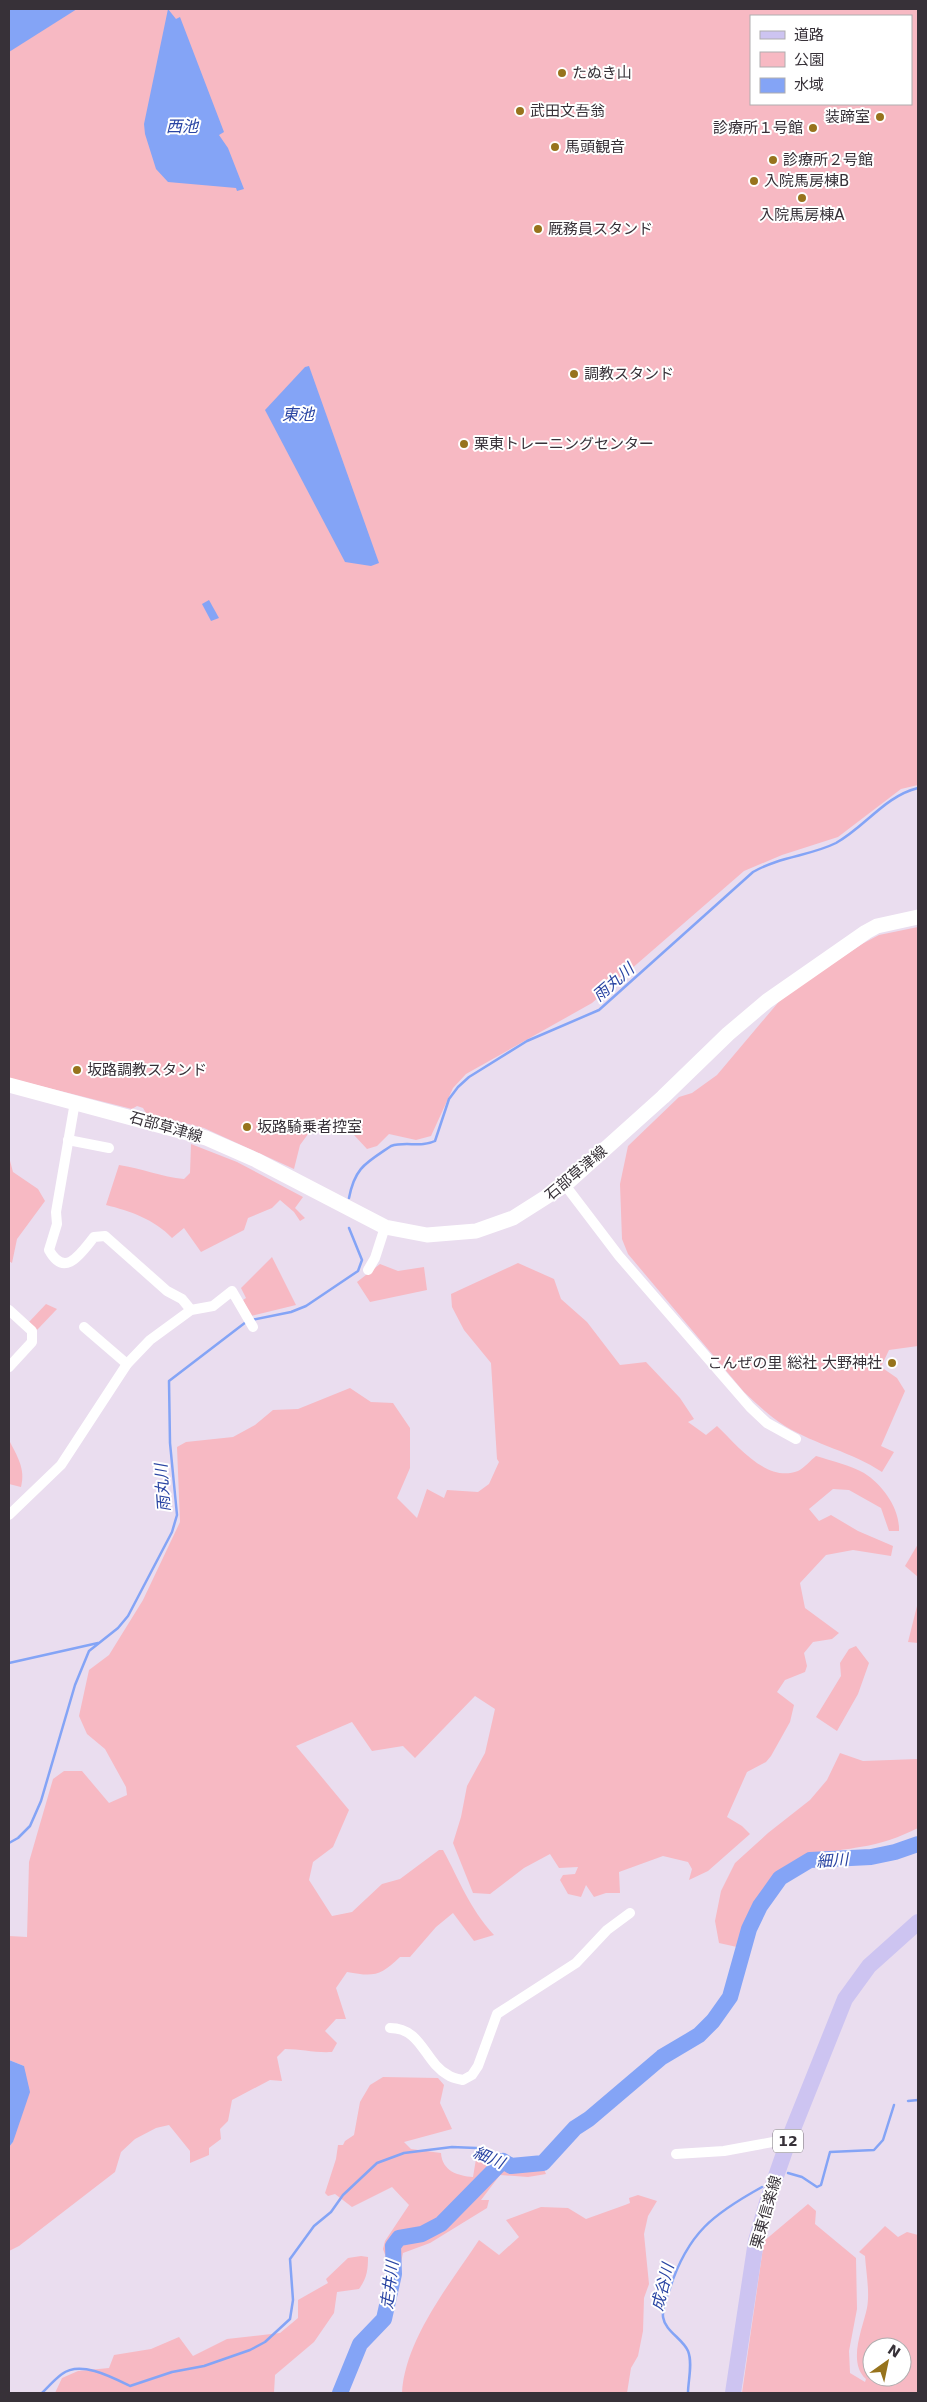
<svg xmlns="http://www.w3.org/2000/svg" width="927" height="2402" font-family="'DejaVu Sans','Noto Sans JP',sans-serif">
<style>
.green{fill:#f7b9c3;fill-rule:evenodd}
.water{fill:#84a4f6}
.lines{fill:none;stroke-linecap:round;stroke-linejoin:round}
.stream{stroke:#84a4f6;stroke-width:2.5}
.river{stroke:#84a4f6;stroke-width:16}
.minor{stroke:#fff;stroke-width:10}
.secondary{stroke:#fff;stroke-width:15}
.primary{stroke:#cdc4f1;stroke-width:16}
.poi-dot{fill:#97731d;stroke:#fff;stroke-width:2}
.labels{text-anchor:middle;stroke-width:4;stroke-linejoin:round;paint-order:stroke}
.shield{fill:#fff;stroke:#736f74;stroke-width:1}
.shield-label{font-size:14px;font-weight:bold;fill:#373138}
.poi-label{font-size:15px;fill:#373138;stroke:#fff;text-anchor:start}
.street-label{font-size:15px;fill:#373138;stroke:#fff}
.water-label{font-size:16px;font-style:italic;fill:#2a45a3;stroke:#fff}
</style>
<rect width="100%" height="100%" fill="#eaddef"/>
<g class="green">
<path d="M9,9H918V785L901,789L838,837L782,855L744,871L592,1003L466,1074L453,1088L431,1136L416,1140L389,1134L377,1146L367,1149L354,1135L346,1132L311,1130L300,1145L294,1169L204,1128L146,1113L143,1108L137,1106L132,1109L9,1078ZM751,16H911V104H751Z"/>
<path d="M918,927V1346L889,1350L881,1367L897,1378L905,1391L881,1446L894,1452L882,1472C852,1452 816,1445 785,1426C770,1417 757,1404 744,1392L628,1254L622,1239L620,1184L628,1146L679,1097L692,1093L717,1075L782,998L862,944L879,935Z"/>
<path d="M191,1144L237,1162L303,1197L295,1208L305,1218L300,1221L294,1212L280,1200L272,1208L248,1218L244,1230L201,1252L184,1228L172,1238C154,1219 130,1211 106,1205L119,1165C141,1168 162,1177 184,1179L190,1173Z"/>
<polygon points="9,1157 13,1172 38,1189 45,1201 17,1239 12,1263 9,1261"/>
<polygon points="272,1257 296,1305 251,1316 243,1300 246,1298 241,1288"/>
<path d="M518,1263L554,1279L561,1299L587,1322L620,1365L646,1362L680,1398L694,1419L688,1422L706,1435L717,1426C737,1445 766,1483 798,1471C804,1468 811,1460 816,1456C832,1461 850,1465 864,1473C883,1485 900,1509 899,1531H889L881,1508L849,1490L833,1489L809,1509L819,1521L831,1515L858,1531L893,1546L891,1556L853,1550L826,1555L800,1583L805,1608L839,1633L832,1639L813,1642L804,1653L807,1666L805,1672L785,1680L777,1692L794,1705L790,1722L771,1756L766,1762L747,1772L727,1817L742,1826L750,1834L708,1871L689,1880L692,1869L688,1862L663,1856L619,1872L620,1893H606L594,1897L586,1885L581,1897L568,1894L560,1880L563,1875L575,1874L578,1867L559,1868L550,1854L524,1868L490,1894L473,1893L453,1843L461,1817L467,1786L485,1753L495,1709L475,1696L415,1758L403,1746L372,1751L352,1722L296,1746L349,1810L333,1847L313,1862L309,1880L332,1916L352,1912L382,1884L400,1879L439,1850H443C461,1883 468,1906 494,1935L474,1941L453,1913L436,1927L410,1957H400C380,1976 374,1977 347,1972L336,1988L346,2019H336L325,2031L337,2043L332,2052C315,2053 301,2049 285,2049L277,2057L282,2081L270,2080L232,2100L228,2121L220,2129L221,2139L209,2148V2155L190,2163V2151L169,2125L156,2128L135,2139L121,2152L115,2172L19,2246L9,2251V2147L13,2142L24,2066L9,2060V1936L27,1937L29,1862L53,1779L64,1771H82L109,1803L127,1795L126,1787L105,1749L87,1734L79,1716L89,1670L109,1655L143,1600L180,1522L177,1447L186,1442L233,1437L255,1425L273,1410L298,1409L350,1388L371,1402L393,1403L410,1428V1468L397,1498L417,1518L427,1489L444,1498L447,1490L478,1492L489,1484L499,1462L497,1459L491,1363L464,1330L452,1307L451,1294Z"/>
<polygon points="380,1264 398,1271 424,1267 427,1290 370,1302 357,1282"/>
<polygon points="46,1304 57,1309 37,1330 29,1322"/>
<path d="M9,1440C17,1456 26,1469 21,1487L9,1484Z"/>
<polygon points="918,1544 918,1577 905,1566"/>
<polygon points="918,1602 918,1643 908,1642"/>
<polygon points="856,1646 869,1663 858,1694 837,1731 816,1717 841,1676 840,1663 849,1649"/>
<path d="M840,1753L863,1761L918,1759V1828C900,1837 881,1844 860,1847C835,1852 804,1851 783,1868C761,1885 747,1922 737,1947L719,1943L715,1921L721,1891L735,1863L768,1833L810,1800L827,1780Z"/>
<path d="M383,2077L438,2078L444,2085L440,2103L452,2129L404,2142L411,2149L441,2153C442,2171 458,2176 473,2177L477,2153L514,2168L542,2165L546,2174L528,2177L500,2175L481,2200H489L487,2208L430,2243L403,2253L399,2272L386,2273L387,2260L383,2249L385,2241L409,2205L392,2187L352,2207L335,2194L328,2196L325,2193L336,2159L338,2145H343L345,2141L354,2135L360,2102L370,2085Z"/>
<path d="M638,2195L657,2201L648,2216L644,2234L649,2284L644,2298L643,2331L638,2356L631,2368L627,2393H402C405,2339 450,2284 479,2240L499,2255L519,2237L506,2220L541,2207L568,2208L586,2219L625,2205L630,2203L629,2198Z"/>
<path d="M808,2204L816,2211L815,2224L856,2258L857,2309L849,2351L850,2373L865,2382L866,2379C847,2362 863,2328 867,2308C870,2292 866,2272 865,2256L859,2252L885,2226L898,2237L907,2232L918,2235V2393H742L764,2241ZM872,2347H902V2377H872Z"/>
<path d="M361,2256L368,2257C368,2270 367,2278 359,2289L337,2292L334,2313L314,2342L275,2375L274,2393H55L62,2378L78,2371L109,2368L114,2355L151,2349L179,2337L193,2356L227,2339L280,2333L298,2318V2300L328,2283L326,2279L348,2258Z"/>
</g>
<g class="water">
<polygon points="9,9 77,9 9,52"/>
<polygon points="168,9 176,19 180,17 224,132 219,135 228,148 244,189 237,191 236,188 168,182 156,169 145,134 144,124"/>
<polygon points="309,366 379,563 371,566 345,562 265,410 305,367"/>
<polygon points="209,600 219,618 211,621 202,604"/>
<polygon points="9,2060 24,2066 30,2092 13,2142 9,2147"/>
</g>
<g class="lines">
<g class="stream">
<path d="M349,1198C355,1167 366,1163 391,1146C406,1141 421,1148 435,1141L449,1099L458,1087L469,1077L527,1041L599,1010L753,872C781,856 810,856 836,843C865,827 885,796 918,788"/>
<polyline points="251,1320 291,1312 306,1306 358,1271 362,1260 349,1228"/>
<polyline points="9,1663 98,1643"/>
<polyline points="9,1843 18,1838 30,1826 41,1801 75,1685 89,1651 118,1628 128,1616 172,1532 177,1515 170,1443 169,1381 246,1322"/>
<polyline points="908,2101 918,2100"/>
<polyline points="788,2173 802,2177 817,2187 821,2185 830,2152 874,2150 883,2140 894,2105"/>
<path d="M42,2393C48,2387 55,2379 62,2374C80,2360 112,2377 130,2386L172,2372L204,2366L250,2350L265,2342L290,2319L293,2300L290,2259L314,2226L331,2212L343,2195L377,2163L404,2153L452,2147L476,2148L503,2161"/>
<path d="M688,2393C688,2381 693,2363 688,2351C683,2339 665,2331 663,2317C662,2307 667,2297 670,2288C688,2233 713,2214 762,2187"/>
</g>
<polyline class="river" points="340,2393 360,2344 384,2319 394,2274 393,2246 399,2238 422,2234 441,2224 503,2161 511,2166 543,2163 575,2128 589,2119 662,2057 699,2035 713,2021 730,1997 749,1929 760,1906 780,1878 810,1860 871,1857 895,1852 918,1844"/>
<g class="minor">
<path d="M75,1102L56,1212L57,1224L49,1250C65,1279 81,1253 94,1237L105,1236L167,1291L182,1299L191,1310"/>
<polyline points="68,1140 109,1148"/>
<polyline points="565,1185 619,1256 750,1407 767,1423 796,1439"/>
<polyline points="368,1270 375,1258 385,1227"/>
<polyline points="9,1310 32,1331 32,1342 9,1367"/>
<polyline points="84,1327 127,1364"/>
<polyline points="9,1515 61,1465 127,1364 150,1340 191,1310 213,1306 232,1291 253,1327"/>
<path d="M390,2028C422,2028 424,2062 448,2075C452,2078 458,2079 463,2080L472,2075L478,2066L497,2014L576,1963L607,1930L630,1913"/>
<polyline points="676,2154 724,2151 789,2139"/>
</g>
<polyline class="secondary" points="9,1085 206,1138 256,1160 385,1227 427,1235 476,1231 513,1218 565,1185 663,1097 728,1034 767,1001 866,932 877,926 918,917"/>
<polyline class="primary" points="733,2393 756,2241 768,2199 789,2139 845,1999 869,1966 918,1922"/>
</g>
<g class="poi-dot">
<circle cx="562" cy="73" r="5"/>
<circle cx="520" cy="111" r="5"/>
<circle cx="880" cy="117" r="5"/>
<circle cx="813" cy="128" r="5"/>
<circle cx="555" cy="147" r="5"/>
<circle cx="773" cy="160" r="5"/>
<circle cx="754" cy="181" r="5"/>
<circle cx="802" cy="198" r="5"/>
<circle cx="538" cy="229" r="5"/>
<circle cx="574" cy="374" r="5"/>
<circle cx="464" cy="444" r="5"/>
<circle cx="77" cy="1070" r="5"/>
<circle cx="247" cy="1127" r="5"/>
<circle cx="892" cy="1363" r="5"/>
</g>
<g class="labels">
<rect class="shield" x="773" y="2129.5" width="30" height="23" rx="4"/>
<g class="shield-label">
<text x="788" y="2146">12</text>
</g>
<g class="poi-label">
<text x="572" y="78">たぬき山</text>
<text x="530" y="116">武田文吾翁</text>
<text x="870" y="122" text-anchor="end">装蹄室</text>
<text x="803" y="133" text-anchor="end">診療所１号館</text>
<text x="565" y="152">馬頭観音</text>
<text x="783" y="165">診療所２号館</text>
<text x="764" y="186">入院馬房棟B</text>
<text x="802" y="220" text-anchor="middle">入院馬房棟A</text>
<text x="548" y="234">厩務員スタンド</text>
<text x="584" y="379">調教スタンド</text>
<text x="474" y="449">栗東トレーニングセンター</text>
<text x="87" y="1075">坂路調教スタンド</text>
<text x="257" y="1132">坂路騎乗者控室</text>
<text x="882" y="1368" text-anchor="end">こんぜの里 総社 大野神社</text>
</g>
<g class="street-label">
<text transform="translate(166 1127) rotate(16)" y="5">石部草津線</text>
<text transform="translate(576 1173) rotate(-40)" y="5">石部草津線</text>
<text transform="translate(766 2212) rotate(-74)" y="5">栗東信楽線</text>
</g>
<g class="water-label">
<text x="182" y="132">西池</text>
<text x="298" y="420">東池</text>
<text transform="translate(613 982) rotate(-41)" y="6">雨丸川</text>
<text transform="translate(162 1488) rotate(-94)" y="6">雨丸川</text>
<text transform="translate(832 1860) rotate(-4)" y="6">細川</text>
<text transform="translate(489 2157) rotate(23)" y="6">細川</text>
<text transform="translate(389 2285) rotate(-83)" y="6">走井川</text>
<text transform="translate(662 2287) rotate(-76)" y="6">成谷川</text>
</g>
</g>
<rect width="927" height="2402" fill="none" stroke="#373138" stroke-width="20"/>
<rect x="750" y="15" width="162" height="90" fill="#ffffff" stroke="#afadaf"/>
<rect x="760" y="31" width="25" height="8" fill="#cdc4f1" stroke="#afadaf"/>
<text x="794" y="40" font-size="15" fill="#373138">道路</text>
<rect x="760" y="52" width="25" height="15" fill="#f7b9c3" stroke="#afadaf"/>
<text x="794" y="65" font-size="15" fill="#373138">公園</text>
<rect x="760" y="78" width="25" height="15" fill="#84a4f6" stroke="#afadaf"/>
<text x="794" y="90" font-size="15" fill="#373138">水域</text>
<g transform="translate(887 2362) rotate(33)"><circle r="24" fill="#ffffff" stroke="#afadaf"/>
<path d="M0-4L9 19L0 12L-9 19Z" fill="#97731d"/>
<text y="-8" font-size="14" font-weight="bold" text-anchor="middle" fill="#373138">N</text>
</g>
</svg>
